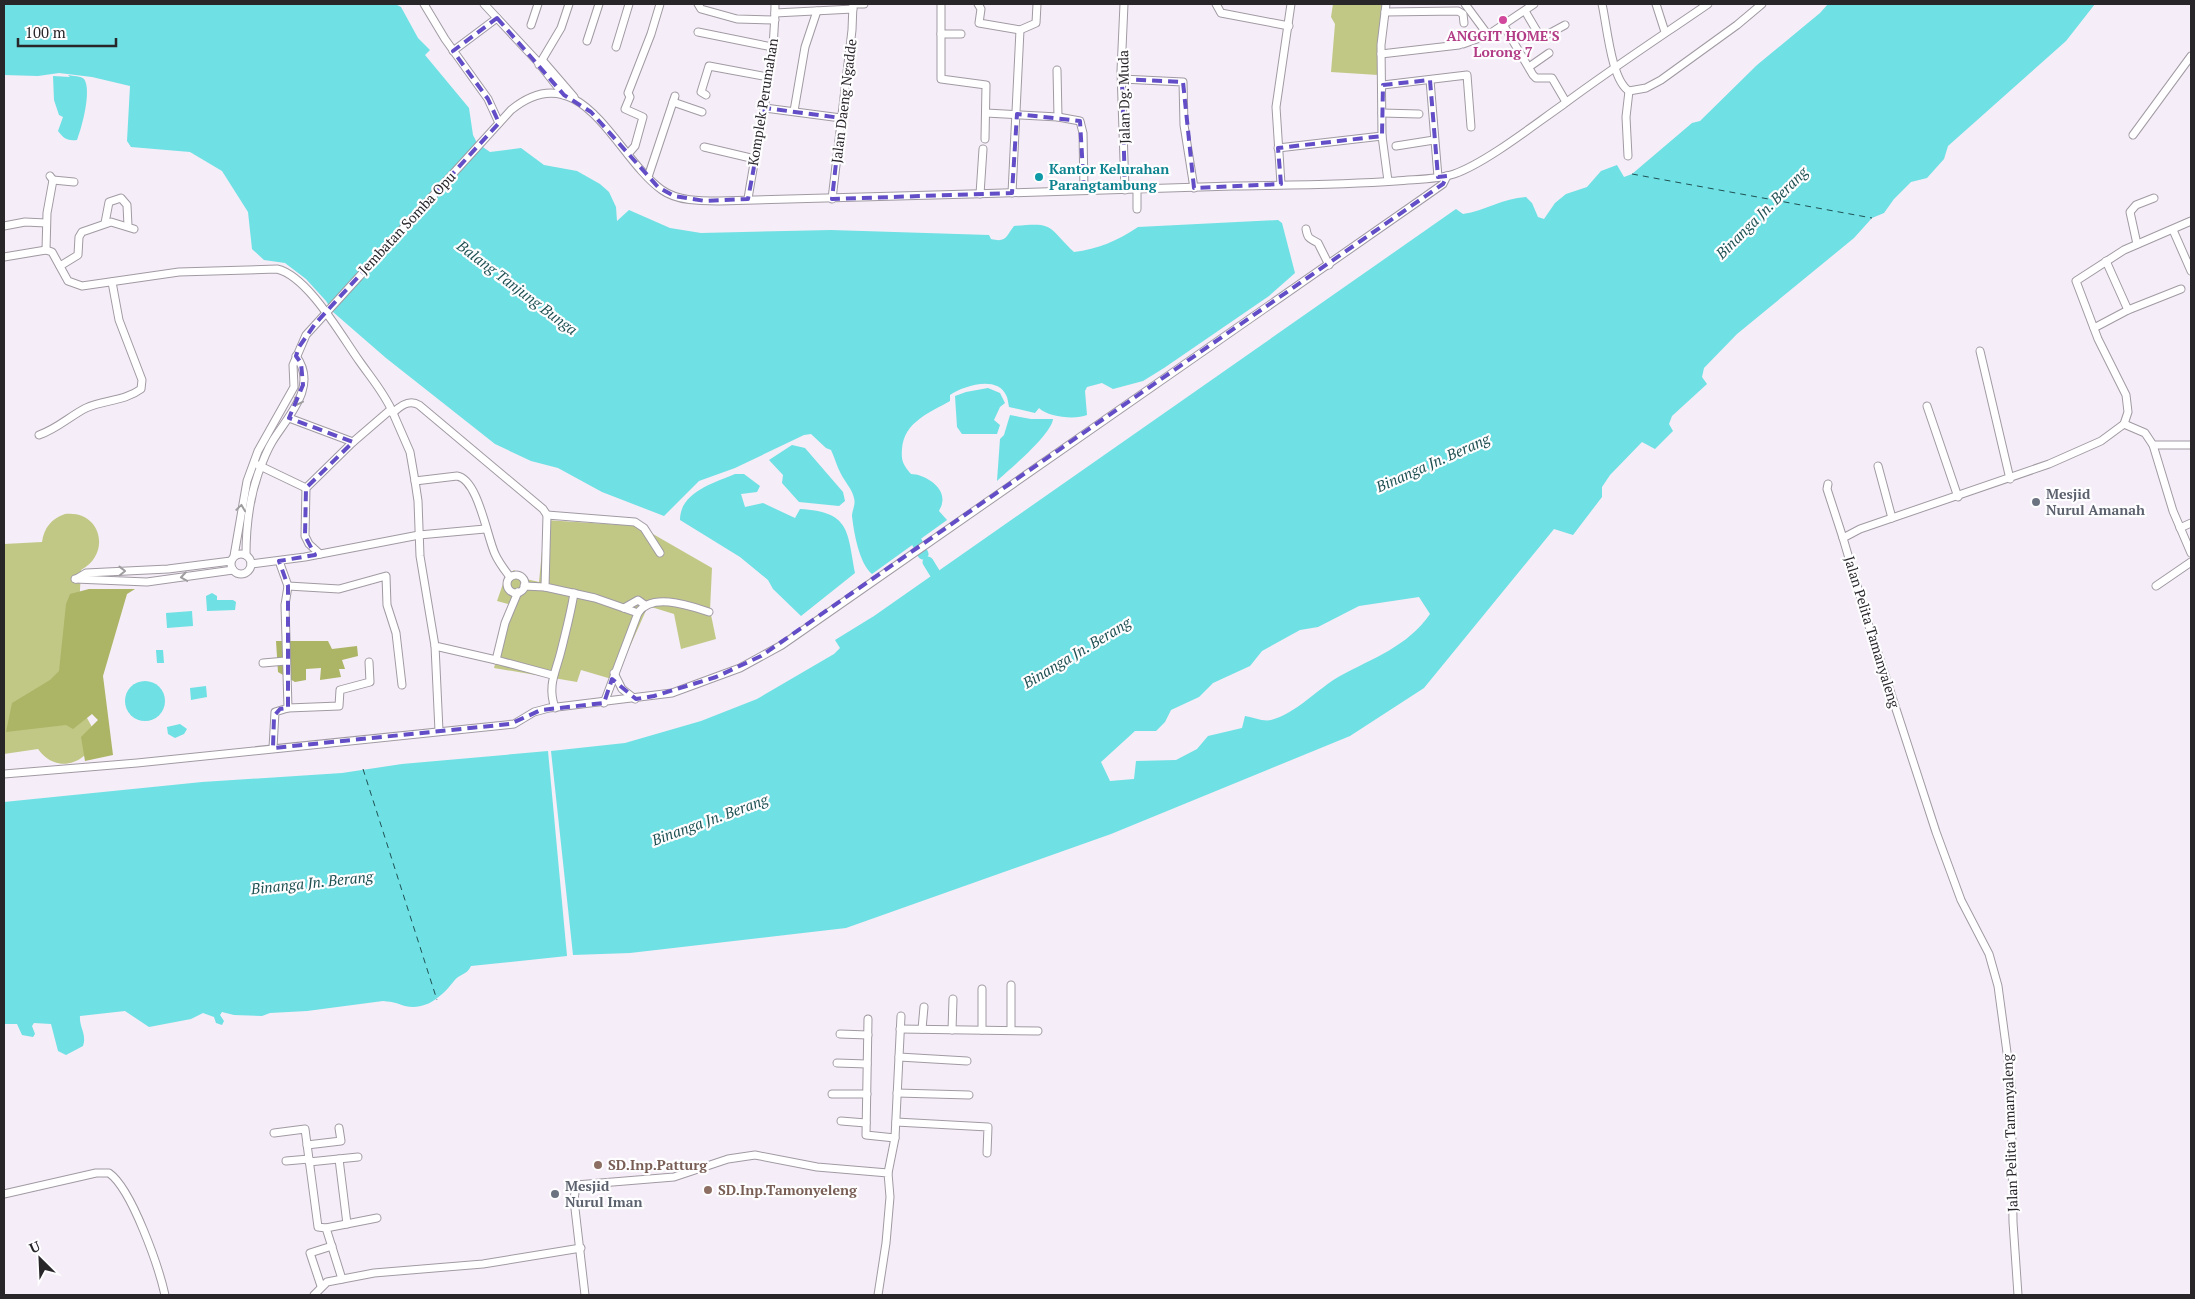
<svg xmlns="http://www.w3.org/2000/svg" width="2195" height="1299" font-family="'PT Serif',serif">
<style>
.green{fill:#c1c886}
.forest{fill:#acb465}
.water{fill:#6fe0e4;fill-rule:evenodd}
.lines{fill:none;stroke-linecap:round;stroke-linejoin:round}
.river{stroke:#6fe0e4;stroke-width:11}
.ferry{stroke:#1f5153;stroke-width:1;stroke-dasharray:6 5;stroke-linecap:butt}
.minor-casing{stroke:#a19aa3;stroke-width:9}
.minor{stroke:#fff;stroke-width:7}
.oneway{stroke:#9f9d9f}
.marked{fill:none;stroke:#634ec7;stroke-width:4;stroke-dasharray:10 6;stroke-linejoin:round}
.hotel-dot{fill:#d1479c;stroke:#fefdff;stroke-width:2}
.culture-dot{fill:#0f9aa8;stroke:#fefdff;stroke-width:2}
.worship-dot{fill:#6b7280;stroke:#fefdff;stroke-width:2}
.education-dot{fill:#8d6e63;stroke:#fefdff;stroke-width:2}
.labels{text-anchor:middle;stroke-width:4.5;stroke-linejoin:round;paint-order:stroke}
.hotel-label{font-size:14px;font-weight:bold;fill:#b23c85;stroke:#fefdff}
.street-label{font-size:14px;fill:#29262a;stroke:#fefdff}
.culture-label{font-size:14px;font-weight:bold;fill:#0d838f;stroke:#fefdff;text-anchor:start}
.worship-label{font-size:14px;font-weight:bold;fill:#5b616d;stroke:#fefdff;text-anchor:start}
.education-label{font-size:14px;font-weight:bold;fill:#785e54;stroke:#fefdff;text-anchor:start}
.water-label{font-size:15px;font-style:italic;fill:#1f5153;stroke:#fefdff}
</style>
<rect width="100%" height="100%" fill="#f5edf7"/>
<g class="green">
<polygon points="1333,4 1383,4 1378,75 1331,72 1335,24 1331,17"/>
<path d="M65,514C101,510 112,553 81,570L74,708L87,718L92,727L84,756C68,769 49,765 38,749L4,754V544L42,542C44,528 51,519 65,514Z"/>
<polygon points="545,520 639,526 712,568 710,610 716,639 681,649 674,614 648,606 615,680 581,670 577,682 494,668 512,605 497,601 505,578 514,570 526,579 539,582"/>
</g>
<g class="forest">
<polygon points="89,589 135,589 127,594 103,676 113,755 85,761 81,737 98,720 92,714 73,729 66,725 6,732 12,703 50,680 59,671 66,604 70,594"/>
<polygon points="276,641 328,641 332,649 357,646 358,656 342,660 345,669 339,669 341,677 320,680 321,668 306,669 306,680 295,682 278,672"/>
</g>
<g class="water">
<path d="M4,4H395L401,7L418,38L430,50L425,55L469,108L473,135L477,143L490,152L521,148L544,165L577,171L600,184L609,192L616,207L617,221L629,210L670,228L701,233L831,230L989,235L991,239C1007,243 1006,236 1014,226C1055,222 1047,226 1074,252C1098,249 1117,241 1138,227L1278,220L1282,223L1295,273L1269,296L1164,368L1143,381L1113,389L1102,383L1087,387L1085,391L1087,415C1075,420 1048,417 1039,408L1035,413L1009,407C1008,403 1008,398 1006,395C997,375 963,386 950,395V401C929,413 904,422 902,449C901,460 903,465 911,474C924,474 946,487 942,503C942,506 940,508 939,511L947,520L872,574C859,563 854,533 852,516C852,510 856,505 854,498C852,489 845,482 841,474C837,467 835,458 831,450L826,448L811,434L804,435L735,468L699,481L664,516L602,492L558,468L531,461L495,444L386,358L333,312L326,301L306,279L285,263L264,260L252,249L248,212L222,171L190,152L131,147L127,141L130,86L92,77L59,73L38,76L4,75Z"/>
<path d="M1828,4H2095L2066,41L1948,146L1944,159L1927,178L1911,182L1894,199L1884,213L1872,218L1854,238L1737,334L1704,368L1702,377L1707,384L1672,416L1669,424L1673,431L1655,449L1642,442L1610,475L1602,487V497L1573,535L1554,529L1424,688L1350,736L1111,834L846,928L630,953L573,955L551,751L625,743L701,721L757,699L834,654L840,648L835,640L874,616L1456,209L1463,214C1485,211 1503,198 1526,197L1532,203L1538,217L1544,219L1555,203L1566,194L1587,187L1601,171L1617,165L1624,177L1632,174L1692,123L1700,121L1757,65L1820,13ZM1419,597L1430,614C1407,647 1373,658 1340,676C1317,689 1297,713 1271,720C1264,722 1252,717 1245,716L1242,728L1208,736L1197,749L1176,760L1136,761L1134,779L1110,781L1101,762L1135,731H1156L1165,722L1171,710L1199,697L1213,683L1250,666L1262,651L1300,630L1318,627L1359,606Z"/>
<path d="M68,75C73,76 81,76 84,79C92,90 82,127 77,140C68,141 64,139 58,131L63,117L59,115L54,100L53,76L70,77Z"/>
<polygon points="988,388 1000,393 1005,403 1000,407 994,420 1000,425 997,434 962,434 957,427 955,396 966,392"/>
<path d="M1010,415L1031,419H1053C1051,435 1010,469 997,481L1000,439L1004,435Z"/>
<polygon points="792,445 805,448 843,492 845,501 839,506 799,502 782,483 783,475 769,460"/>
<path d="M735,474H744L760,486L757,492L741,494L745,507L763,503L795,518L800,509C850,512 847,530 855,573L801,616L773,589L768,580L740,557L680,520C680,492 714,483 735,474Z"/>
<polygon points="212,593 217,596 217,600 233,600 236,602 235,610 207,611 206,596"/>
<polygon points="192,611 193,626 167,628 166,613"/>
<polygon points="156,650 163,650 164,663 157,663"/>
<circle cx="145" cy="701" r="20"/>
<polygon points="206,686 207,697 191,700 190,688"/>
<polygon points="180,724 187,729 184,734 175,738 168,734 167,727"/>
<path d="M548,751L567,956L471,966C466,976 460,973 454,981C443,995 427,1011 405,1006C395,1003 395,1002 383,1001L307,1011L270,1013L262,1016L234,1015L222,1012L220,1015L224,1021L222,1025L216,1023L214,1017L203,1013L191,1019L149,1027L125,1011L80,1016C79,1027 87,1034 83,1046L66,1055L58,1051L51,1024L34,1023L32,1026L35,1034L33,1037L22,1035L17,1024H4V802L202,782L342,773L402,764Z"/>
</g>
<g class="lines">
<g class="river">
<polyline points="910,529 923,554"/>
<polyline points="928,562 942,585"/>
</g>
<g class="ferry">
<polyline points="1632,174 1872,218"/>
<polyline points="363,769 437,1000"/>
</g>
<g class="minor-casing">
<g id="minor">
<polyline points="424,4 445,39 488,99 499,123"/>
<polyline points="484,4 497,18"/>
<polyline points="698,4 701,9 737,19 775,20"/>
<polyline points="853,4 864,4"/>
<polyline points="941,4 941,79 986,85 985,139"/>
<polyline points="978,4 981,9 979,23 1020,30"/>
<polyline points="1124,4 1121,71 1125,190"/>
<polyline points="1216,4 1221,13 1289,26"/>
<polyline points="1386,4 1381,45 1382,136 1388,181"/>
<polyline points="1465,4 1488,35"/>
<path d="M1602,4C1607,25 1611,80 1629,91L1646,88L1661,80L1737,25L1762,4"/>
<polyline points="1656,4 1665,32"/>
<polyline points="1525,11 1541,38 1565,25"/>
<polyline points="1385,12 1458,11 1463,14 1464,23"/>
<polyline points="775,13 853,9"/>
<polyline points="531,25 538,4"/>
<polyline points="1504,26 1533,75 1536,78 1552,78 1566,102"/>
<polyline points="698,32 772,47"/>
<polyline points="941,34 961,34"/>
<polyline points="587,41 599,4"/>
<polyline points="1463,44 1488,35 1534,4"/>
<polyline points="616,47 629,4"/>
<polyline points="453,51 497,18 538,62 564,95"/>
<polyline points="1381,54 1459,45"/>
<polyline points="540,62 543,61 574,97"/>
<polyline points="539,65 561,28 569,4"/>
<polyline points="1529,67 1549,53"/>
<polyline points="1057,70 1058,117"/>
<polyline points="1122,79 1183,82 1184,125 1194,188"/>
<polyline points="1430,80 1438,177"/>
<polyline points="1383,85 1467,75 1471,127"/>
<polyline points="706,95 701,92 709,66 768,77"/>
<polyline points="673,102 702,112"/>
<polyline points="765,108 841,118"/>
<polyline points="794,111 805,47 817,11"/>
<polyline points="986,113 1058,117 1080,121 1083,133 1084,190"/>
<polyline points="1382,113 1419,114"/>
<polyline points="2133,135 2191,56"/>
<polyline points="1396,146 1434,140"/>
<polyline points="704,147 755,159"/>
<polyline points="1278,148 1382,136"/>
<polyline points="628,154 635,146 643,117 625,109 630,97 628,93 651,34 660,4"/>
<polyline points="1628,156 1626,117 1629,91"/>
<polyline points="648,177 675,96"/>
<polyline points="53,180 74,182"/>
<polyline points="1281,184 1276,107 1291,4"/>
<polyline points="1012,193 1020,30 1036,23 1037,4"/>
<polyline points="980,194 983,149"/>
<path d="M748,199C758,134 775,69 775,4"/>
<polyline points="832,199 852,30 853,4"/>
<polyline points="1137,209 1137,189"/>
<polyline points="105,223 109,202 121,198 127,205 128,226"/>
<polyline points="4,226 25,222 46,223"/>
<path d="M1306,229C1308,240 1310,238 1318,243L1329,265"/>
<polyline points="2173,230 2191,271"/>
<polyline points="2137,244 2130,212 2136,205 2154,198"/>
<polyline points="46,250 47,213 53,180 50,176"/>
<path d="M4,257L46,250L52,252L68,281L82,286L179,272L277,269C308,276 342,337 360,362C372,379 385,394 393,413C400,406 409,399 419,405L543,509L547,515L545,587L595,598L638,613L604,703"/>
<polyline points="2106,261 2128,310"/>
<polyline points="60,266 78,255 79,237 82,232 111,222 134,229"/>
<polyline points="2094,328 2128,310 2181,289"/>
<polyline points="1980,351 2010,479"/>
<polyline points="1927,406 1958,497"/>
<polyline points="289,418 353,442"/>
<polyline points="2124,424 2145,433 2153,445 2191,445"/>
<path d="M39,435C57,429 70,416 86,408C104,400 125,401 141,389L142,380L119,320L112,282"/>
<polyline points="2153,445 2173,511 2191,553"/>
<polyline points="258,465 306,488"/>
<polyline points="1878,466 1892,518"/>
<polyline points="415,481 418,501 420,556 435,646 496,660 505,623 518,592"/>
<polyline points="1828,484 1827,489 1843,538"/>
<polyline points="547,515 635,522 644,528 660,553"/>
<polyline points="2180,528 2191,523"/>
<circle cx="241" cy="564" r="10"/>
<path d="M320,554L309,544L305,536L306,488L353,442L389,411L393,413L410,452L415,481L457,476C478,479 487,537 495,554C499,563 504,569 510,577"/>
<path d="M246,555C246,528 249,500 258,474C262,463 266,452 272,442C287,417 319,387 296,356"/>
<path d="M234,556L247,481L258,451L294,387L293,365L306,335L511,110C582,52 616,158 662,190C677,201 701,201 719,201C890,197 1062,191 1233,186C1288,185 1342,185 1396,181C1415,179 1436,180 1454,174C1486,163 1535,124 1564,104C1611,69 1660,37 1708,4"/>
<polyline points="251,564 305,557 419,535 485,529"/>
<circle cx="516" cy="584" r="9"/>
<polyline points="75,579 147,582 233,570"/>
<polyline points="76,579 86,573 168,569 231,561"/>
<polyline points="288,586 339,589 386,576 387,605 396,633 402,685"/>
<polyline points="524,586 545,587"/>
<polyline points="2156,586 2191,562"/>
<polyline points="624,608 638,600 645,605"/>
<path d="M638,613C652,592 690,606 709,612"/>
<polyline points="435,646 439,731"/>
<polyline points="496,660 552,675"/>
<polyline points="263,663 286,661"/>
<polyline points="614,673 622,689 635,699"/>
<polyline points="288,708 339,706 340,690 370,682 369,662"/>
<path d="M555,708C547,685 556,672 561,651C566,631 571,612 574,593"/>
<polyline points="273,748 275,712 288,708 285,605 288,586 279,561"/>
<polyline points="4,774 137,763 514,724 534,712 549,708 672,693 740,668 782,645 1426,196 1443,184 1447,176"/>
<polyline points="1011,985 1011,1030"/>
<polyline points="868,1019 866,1135 895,1138"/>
<polyline points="900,1029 1038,1031"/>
<polyline points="922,1029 924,1007"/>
<polyline points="952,1030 953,999"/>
<polyline points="982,1030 982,989"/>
<polyline points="840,1034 868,1035"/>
<polyline points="899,1057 967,1061"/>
<polyline points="837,1063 867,1064"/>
<polyline points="897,1093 969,1095"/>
<polyline points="832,1094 867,1094"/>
<polyline points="841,1121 866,1123"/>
<polyline points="896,1122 988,1127 987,1153"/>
<polyline points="274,1133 305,1129 318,1227 326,1228 342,1279"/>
<polyline points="307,1145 341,1141 339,1128"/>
<polyline points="339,1159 347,1224"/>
<polyline points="286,1161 309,1159"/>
<polyline points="309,1162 358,1157"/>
<polyline points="888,1173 895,1138 901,1016"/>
<path d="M4,1194L96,1173H109C132,1189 159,1268 165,1295"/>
<polyline points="326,1228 377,1218"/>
<polyline points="321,1286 310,1253 332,1246"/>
<polyline points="314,1295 327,1282 374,1273 483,1264 581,1248"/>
<polyline points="585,1295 574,1200 576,1185 674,1177 728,1159 755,1155 817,1167 888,1173 890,1197 886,1243 878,1295"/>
<polyline points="2018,1295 2013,1222 2011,1082 1998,986 1989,954 1961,900 1936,832 1869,626 1843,538 1860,529 2049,464 2101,441 2124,424 2128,412 2126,395 2098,339 2076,281 2124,250 2191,221"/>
</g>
</g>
<use href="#minor" class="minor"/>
</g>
<defs><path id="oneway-chevron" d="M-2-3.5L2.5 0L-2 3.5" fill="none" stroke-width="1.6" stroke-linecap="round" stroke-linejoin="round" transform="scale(1.25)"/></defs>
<g class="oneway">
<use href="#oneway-chevron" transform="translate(298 402) rotate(116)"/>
<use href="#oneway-chevron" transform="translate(241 508) rotate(-82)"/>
<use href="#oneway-chevron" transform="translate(122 571) rotate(-1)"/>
<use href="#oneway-chevron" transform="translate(184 577) rotate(171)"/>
</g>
<path class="marked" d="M497,18L564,95L591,112L658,187L674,196L705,201L748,199L765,108L841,118L832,199L1012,193L1017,114L1080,121L1084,190H1125L1122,79L1183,82L1194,188L1281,184L1278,148L1382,136L1383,85L1430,80L1438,177L1447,176L1443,184L761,656L716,677L654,696L636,699L612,679L604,703L541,710L510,724L273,748L274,716L280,709L288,708V586L279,561L315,555L305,536L306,488L353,442L289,418L303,385L301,363L296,356L299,347L315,324L499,123L488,99L453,51Z"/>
<circle class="hotel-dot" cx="1503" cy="20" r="5"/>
<circle class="culture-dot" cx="1039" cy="177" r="5"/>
<g class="worship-dot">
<circle cx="2036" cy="502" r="5"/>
<circle cx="555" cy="1194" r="5"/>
</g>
<g class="education-dot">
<circle cx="598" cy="1165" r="5"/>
<circle cx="708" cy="1190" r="5"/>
</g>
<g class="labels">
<g class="hotel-label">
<text x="1503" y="41">ANGGIT HOME'S<tspan x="1503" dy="16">Lorong 7</tspan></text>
</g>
<g class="street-label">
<text transform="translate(1124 97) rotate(-91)" y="5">Jalan Dg. Muda</text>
<text transform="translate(844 101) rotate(-83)" y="5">Jalan Daeng Ngadde</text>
<text transform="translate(763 102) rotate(-81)" y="5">Komplek Perumahan</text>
<text transform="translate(407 223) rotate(-47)" y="5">Jembatan Somba Opu</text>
<text transform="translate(1872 632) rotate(73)" y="5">Jalan Pelita Tamanyaleng</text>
<text transform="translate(2010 1133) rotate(-92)" y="5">Jalan Pelita Tamanyaleng</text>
</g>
<g class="culture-label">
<text x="1049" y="174">Kantor Kelurahan<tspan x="1049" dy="16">Parangtambung</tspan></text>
</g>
<g class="worship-label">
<text x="2046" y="499">Mesjid<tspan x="2046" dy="16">Nurul Amanah</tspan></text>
<text x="565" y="1191">Mesjid<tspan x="565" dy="16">Nurul Iman</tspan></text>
</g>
<g class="education-label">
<text x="608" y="1170">SD.Inp.Patturg</text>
<text x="718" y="1195">SD.Inp.Tamonyeleng</text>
</g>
<g class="water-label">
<text transform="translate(1762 213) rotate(-45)" y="5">Binanga Jn. Berang</text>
<text transform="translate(517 288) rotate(37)" y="5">Balang Tanjung Bunga</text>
<text transform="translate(1433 463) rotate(-24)" y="5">Binanga Jn. Berang</text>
<text transform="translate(1077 653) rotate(-31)" y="5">Binanga Jn. Berang</text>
<text transform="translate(710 820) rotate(-20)" y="5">Binanga Jn. Berang</text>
<text transform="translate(312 883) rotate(-6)" y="5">Binanga Jn. Berang</text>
</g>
</g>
<rect width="2195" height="1299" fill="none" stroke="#29262a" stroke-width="10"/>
<g transform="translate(40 1259) rotate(336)" stroke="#fefdff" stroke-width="4" paint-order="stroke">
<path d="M0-4L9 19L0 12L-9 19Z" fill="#29262a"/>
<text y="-8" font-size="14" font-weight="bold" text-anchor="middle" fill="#29262a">U</text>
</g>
<path d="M18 38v8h98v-8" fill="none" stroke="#29262a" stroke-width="2.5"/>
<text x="25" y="38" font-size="15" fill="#29262a" stroke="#fefdff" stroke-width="4" paint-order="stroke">100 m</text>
</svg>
